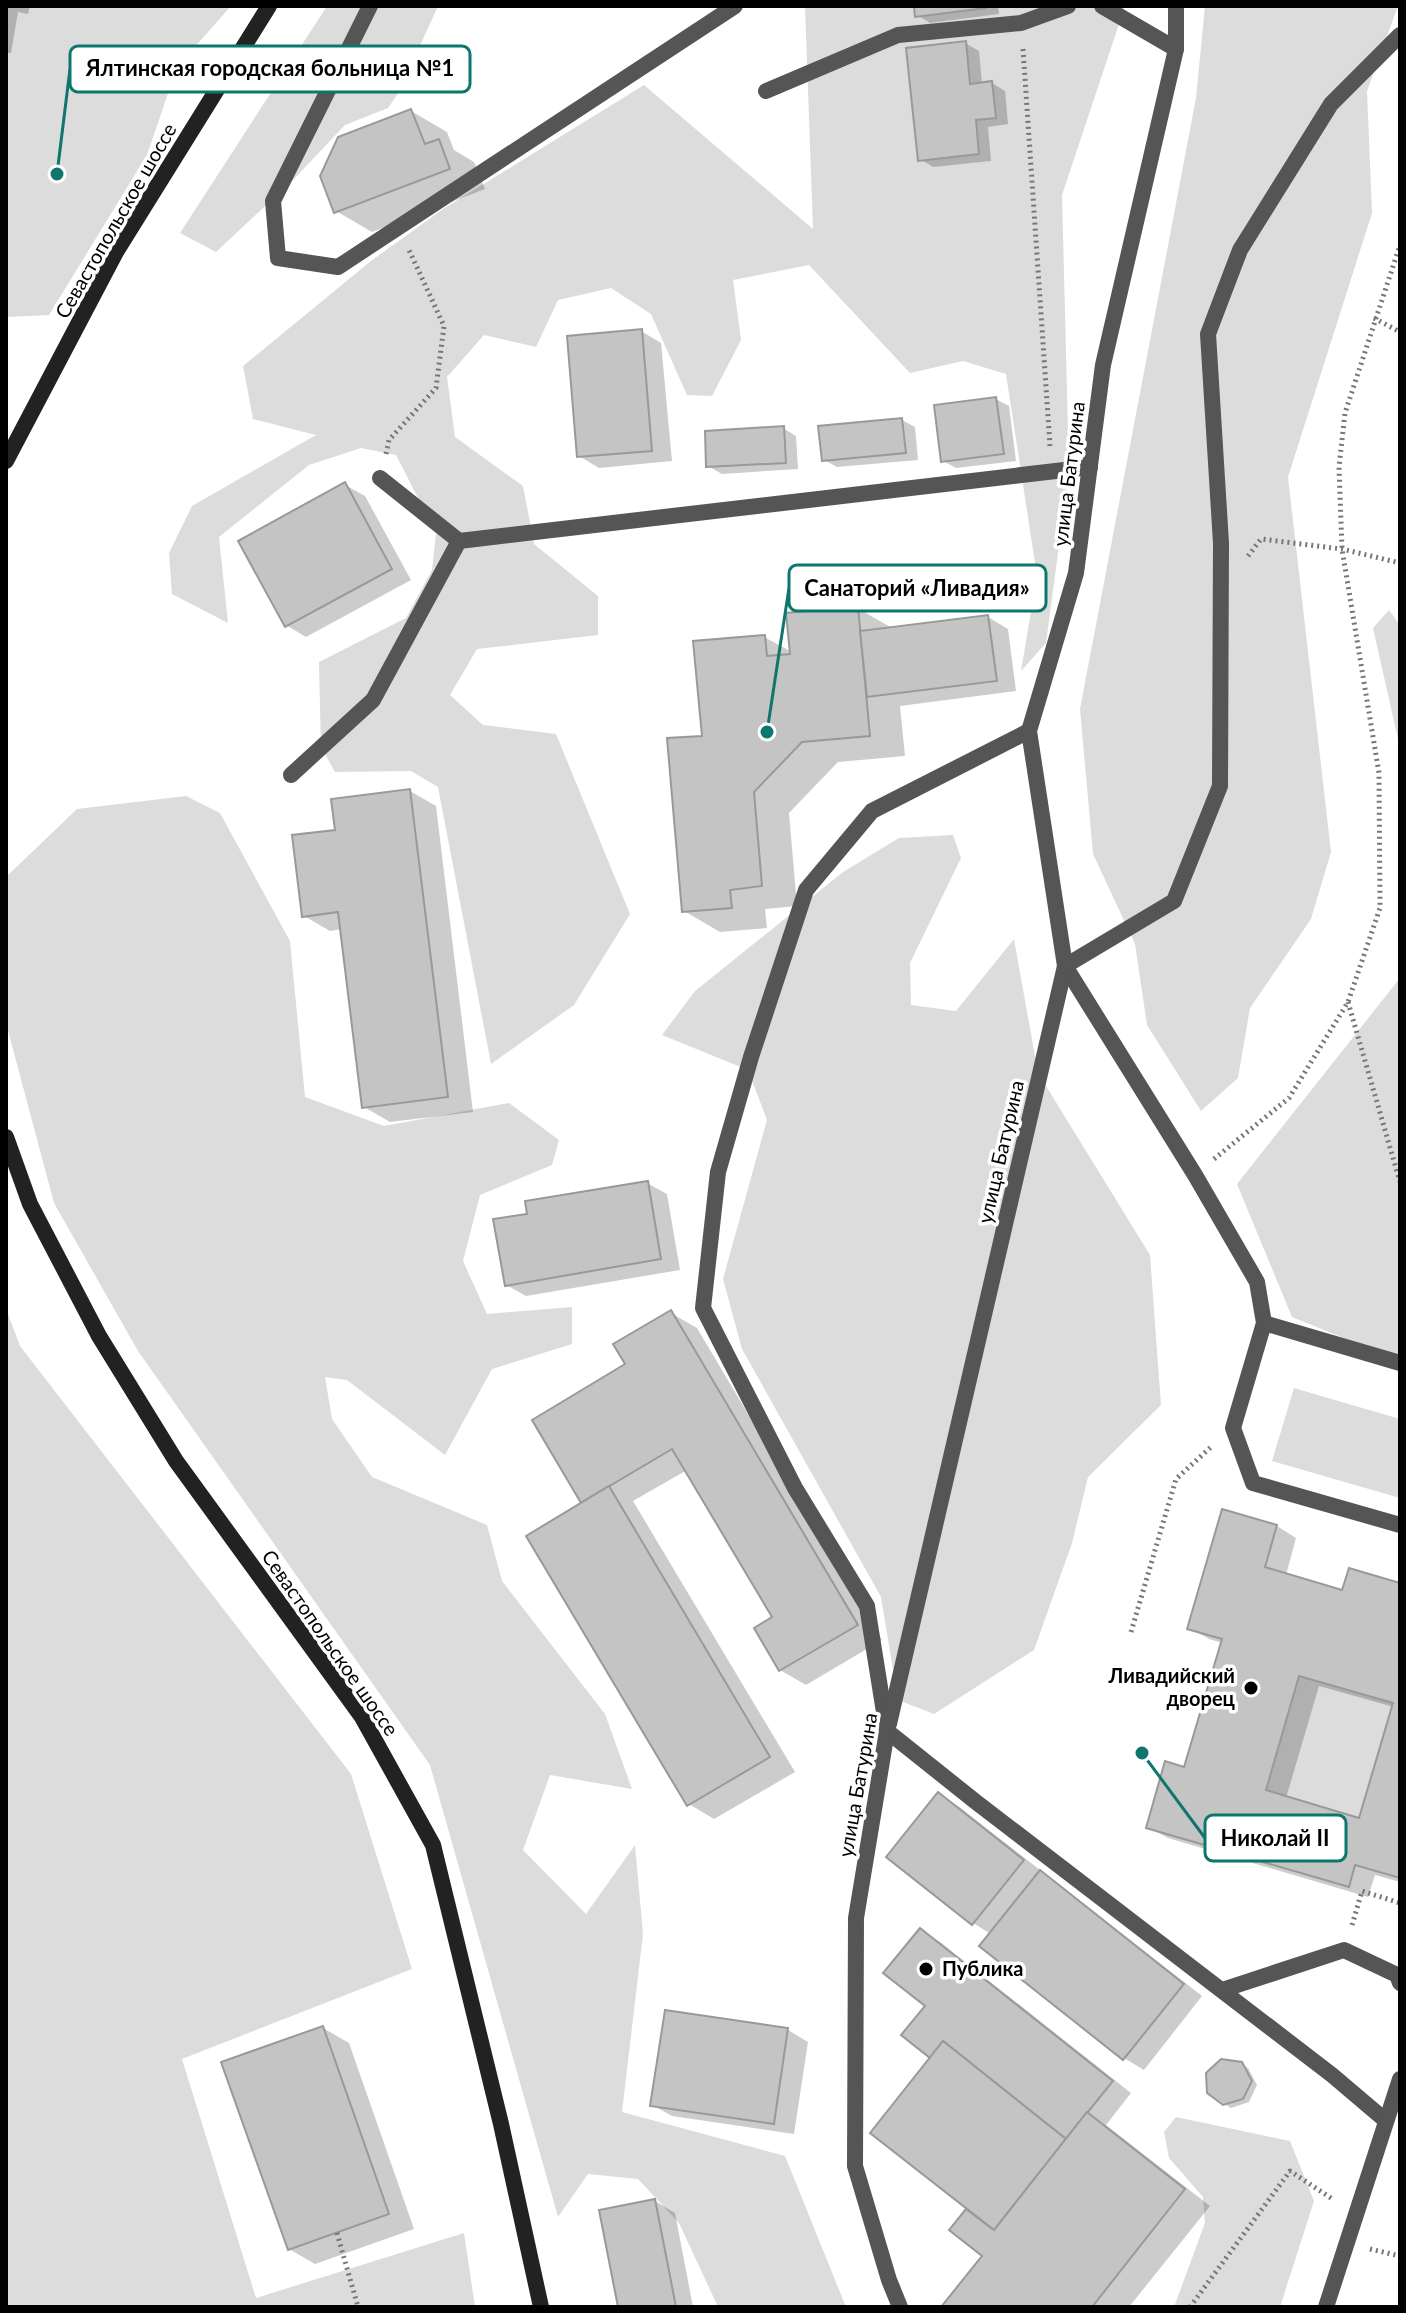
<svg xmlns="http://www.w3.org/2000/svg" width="1406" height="2313" font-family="Lato,sans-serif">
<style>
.green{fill:#dcdcdc;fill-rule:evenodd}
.shadow{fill:#0003;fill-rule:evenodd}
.building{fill:#c4c4c4;stroke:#999;stroke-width:2;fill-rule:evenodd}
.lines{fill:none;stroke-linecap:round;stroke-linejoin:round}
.path{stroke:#777;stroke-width:5;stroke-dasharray:2 4;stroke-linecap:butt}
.service{stroke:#555;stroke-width:16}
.minor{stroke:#555;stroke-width:16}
.tertiary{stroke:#555;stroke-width:16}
.secondary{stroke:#222;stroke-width:16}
.poi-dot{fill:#000;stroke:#fff;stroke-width:3}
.labels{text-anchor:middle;stroke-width:7;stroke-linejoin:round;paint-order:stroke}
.street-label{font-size:20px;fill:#000;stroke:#fff}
.poi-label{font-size:20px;font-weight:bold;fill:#000;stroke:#fff;text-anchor:end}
.leader{fill:none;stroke:#0f766e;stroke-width:3}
.callout-dot{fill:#0f766e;stroke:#fff;stroke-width:3}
.callout{fill:#fff;stroke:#0f766e;stroke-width:3}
.callout-label{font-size:22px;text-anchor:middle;font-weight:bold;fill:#000}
</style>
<rect width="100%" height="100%" fill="#fff"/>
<g class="green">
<polygon points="6,6 231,6 177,67 147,155 49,315 6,317"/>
<polygon points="327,6 438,6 399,92 388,108 345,125 294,179 216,252 180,233"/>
<path d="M805,6H1125L1062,195L1069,471L1046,643L1021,671L1037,576L1006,374L963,361L910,373L809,265L733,280L741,340L712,396L687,395L651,314L611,288L558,300L536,347L484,335L447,377L455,437L523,486L534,544L598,596V635L477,649L450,695L483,725L556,734L630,914L574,1005L491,1064L438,787L411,771L335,772L321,747L319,662L406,618L432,570L436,533L396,455L361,448L309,465L219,537L228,623L172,594L169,553L192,506L316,435L253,419L243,366L371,261L443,209L644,85L813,229ZM966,42L970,84L992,82L996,117L976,120L906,48Z"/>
<polygon points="1205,6 1398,6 1367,91 1372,213 1288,477 1331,852 1311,919 1250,1008 1238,1078 1201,1111 1147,1025 1135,944 1093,854 1080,709 1196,98"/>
<polygon points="1389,610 1400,625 1400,748 1373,628"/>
<polygon points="186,796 220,813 290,941 305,1097 384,1126 509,1103 559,1140 552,1165 480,1195 463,1261 487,1314 572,1307 572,1344 492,1369 445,1455 347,1380 325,1377 332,1419 372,1477 487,1525 502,1581 605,1714 632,1789 550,1775 523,1850 586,1914 635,1845 643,1934 622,2112 785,2156 846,2307 718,2307 679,2223 638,2179 588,2174 558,2217 430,1765 138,1351 54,1203 6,1023 6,877 77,809"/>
<polygon points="953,835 961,858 910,963 911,1005 956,1011 1014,939 1038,1073 1150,1255 1161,1405 1088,1477 1072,1543 1034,1650 934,1714 898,1700 881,1597 742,1349 723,1279 767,1120 748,1070 662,1035 695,991 843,872 899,838"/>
<polygon points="1400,978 1400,1355 1373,1350 1292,1317 1237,1184"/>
<polygon points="6,1309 20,1346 351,1774 412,1969 182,2059 256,2298 464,2233 475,2307 6,2307"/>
<polygon points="1294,1388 1400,1419 1400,1498 1272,1461"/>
<polygon points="1299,1676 1393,1703 1359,1818 1266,1790"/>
<polygon points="1176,2117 1290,2141 1314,2201 1280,2307 1174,2307 1205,2223 1203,2197 1169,2158 1164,2132"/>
</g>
<g class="shadow">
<polygon points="6,6 30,6 28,14 18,12 11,53 6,53"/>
<polygon points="916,6 998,6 999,14 930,23 917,15"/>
<polygon points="965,43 979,51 982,84 992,83 1005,91 1008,124 988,127 991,161 933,167 920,159"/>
<polygon points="411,111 447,132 454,150 474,162 485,189 372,232 336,211"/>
<polygon points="641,331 661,343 672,461 599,468 579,456"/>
<polygon points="996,399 1009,406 1016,461 956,468 943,461"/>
<polygon points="902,420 915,427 918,460 837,467 824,460"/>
<polygon points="783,428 796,436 798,469 722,474 708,466"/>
<polygon points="345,485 365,496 411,580 306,637 286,625"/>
<polygon points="857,608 894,629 988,617 1008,629 1016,691 900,706 905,756 838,762 789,813 797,906 765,909 767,928 720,932 684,911 704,737 764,637 792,652"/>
<polygon points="410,791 436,806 473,1112 390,1122 364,1107 342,929 330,931 304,916 337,832"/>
<polygon points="647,1183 667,1194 680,1270 526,1296 506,1285 529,1215"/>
<polygon points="671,1313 697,1328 882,1640 806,1685 780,1670 775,1618 687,1470 633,1501 795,1772 714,1819 689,1804 584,1504 628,1365"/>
<path d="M1223,1511L1277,1526L1296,1538L1286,1575L1344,1592L1400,1585V1882L1375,1875L1368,1897L1168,1838L1148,1827L1185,1769L1222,1643L1209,1639L1189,1628ZM1319,1686L1394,1707L1361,1820L1286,1798Z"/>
<polygon points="938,1794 958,1806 1202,1996 1144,2070 1124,2058 991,1934 973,1923 889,1857"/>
<polygon points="920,1931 940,1942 1131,2093 1106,2125 1210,2206 1129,2307 943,2307 984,2255 952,2230 969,2208 932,2057"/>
<polygon points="667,2012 788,2030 808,2042 794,2134 672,2116 652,2105"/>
<polygon points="323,2028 349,2043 414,2229 315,2264 289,2249"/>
<polygon points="1241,2064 1248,2068 1257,2085 1249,2102 1231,2108 1225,2104"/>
<polygon points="655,2201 675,2213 693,2307 620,2307"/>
</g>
<g class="building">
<polygon points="914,6 986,6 986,8 915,17"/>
<polygon points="966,41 970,84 992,81 996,118 976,120 979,154 918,161 906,48"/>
<polygon points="411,109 425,144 439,139 450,169 334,213 320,176 338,137"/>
<polygon points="642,329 652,451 577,457 567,336"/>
<polygon points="996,397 1004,454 941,462 934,405"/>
<polygon points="902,418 906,453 822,461 818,426"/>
<polygon points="784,426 786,463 706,467 705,431"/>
<polygon points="345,482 392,569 285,627 238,541"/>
<polygon points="858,606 870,736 802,742 754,792 762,886 730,890 732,908 682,912 667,738 702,736 693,641 765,635 767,656 790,654 786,613"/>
<polygon points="988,615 997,681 867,697 860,631"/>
<polygon points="410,789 448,1097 362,1108 338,912 302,917 292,835 335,830 331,799"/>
<polygon points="648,1181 661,1259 505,1286 493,1219 527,1214 525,1201"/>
<polygon points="671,1310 858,1625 779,1671 754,1628 772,1617 672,1449 581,1503 532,1420 625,1364 613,1344"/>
<polygon points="609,1486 770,1757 687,1806 526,1536"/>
<path d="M1222,1509L1277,1525L1265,1567L1342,1590L1349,1568L1400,1583V1878L1355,1865L1349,1887L1146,1828L1165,1761L1184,1767L1222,1639L1187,1629ZM1299,1676L1393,1703L1359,1818L1266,1790Z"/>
<polygon points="938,1792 1024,1860 972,1925 886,1857"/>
<polygon points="1040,1870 1184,1984 1123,2060 979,1946"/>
<polygon points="920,1928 1113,2081 1066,2139 943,2041 930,2058 901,2035 925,2006 883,1973"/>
<polygon points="665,2010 788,2028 774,2124 650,2106"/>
<polygon points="323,2026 389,2214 288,2250 221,2062"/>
<polygon points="943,2041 1066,2139 994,2230 870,2133"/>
<polygon points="1221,2059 1242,2062 1252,2081 1243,2099 1223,2105 1207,2093 1206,2073"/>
<polygon points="1087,2112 1185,2189 1092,2307 941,2307 982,2256 949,2230 966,2209 994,2230"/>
<polygon points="655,2199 676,2307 618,2307 599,2210"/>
</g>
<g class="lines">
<g class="path">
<polyline points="1023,49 1050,446"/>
<polyline points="1374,318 1400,332"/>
<polyline points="386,454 389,440 436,388 444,326 409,250"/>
<polyline points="1248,556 1261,539 1342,549 1400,563"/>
<polyline points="1348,1002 1400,1182"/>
<polyline points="1214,1159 1289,1098 1348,1002 1380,908 1379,773 1342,549 1339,467 1345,413 1400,245"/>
<polyline points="1131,1632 1176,1479 1211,1447"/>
<polyline points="1352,1925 1362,1891 1400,1903"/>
<polyline points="337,2233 358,2307"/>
<polyline points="1370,2249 1400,2256"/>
<polyline points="1190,2307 1290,2171 1334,2200"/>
</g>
<g class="service">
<polyline points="370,6 273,201 278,258 338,267 735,6"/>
<polyline points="1102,6 1176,49"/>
<polyline points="766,91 898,35 1021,23 1068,6"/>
<polyline points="380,478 459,541 1090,467"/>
<polyline points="1029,731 872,811 806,890 751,1057 718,1172 703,1308 795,1488 867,1606 887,1731 976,1802 1332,2075 1385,2120"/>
<polyline points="291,775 373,700 459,541"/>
<polyline points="1065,966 1174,901 1220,786 1221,543 1208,334 1240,250 1331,104 1400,35"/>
<polyline points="1065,966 1195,1175 1257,1282 1264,1323 1233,1428 1253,1483 1400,1525"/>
<polyline points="1264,1323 1400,1363"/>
<polyline points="889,1724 1065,966"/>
<polyline points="1222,1990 1344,1950 1397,1975 1400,1983"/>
<polyline points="1326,2307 1400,2079"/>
</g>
<polyline class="minor" points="887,1731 856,1918 855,2166 889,2280 900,2307"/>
<polyline class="tertiary" points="1065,966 1029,731 1076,573 1103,365 1176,49 1176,6"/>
<g class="secondary">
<polyline points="6,461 116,252 269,6"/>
<polyline points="6,1137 30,1204 99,1336 176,1461 362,1717 433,1845 501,2124 541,2307"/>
</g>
</g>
<g class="poi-dot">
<circle cx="1251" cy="1688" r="8"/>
<circle cx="926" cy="1969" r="8"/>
</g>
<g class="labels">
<g class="street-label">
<text transform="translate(116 221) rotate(-60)" y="7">Севастопольское шоссе</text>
<text transform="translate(1069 474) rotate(-83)" y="7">улица Батурина</text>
<text transform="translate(1001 1152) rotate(-77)" y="7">улица Батурина</text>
<text transform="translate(330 1643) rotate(55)" y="7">Севастопольское шоссе</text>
<text transform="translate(858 1785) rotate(-80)" y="7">улица Батурина</text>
</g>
<g class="poi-label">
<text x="1235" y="1683">Ливадийский<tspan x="1235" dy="23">дворец</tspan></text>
<text x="942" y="1976" text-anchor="start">Публика</text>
</g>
</g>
<path class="leader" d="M57 174L70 69M767 732L789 588M1142 1753L1205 1838"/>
<g class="callout-dot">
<circle cx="57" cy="174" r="8"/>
<circle cx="767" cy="732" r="8"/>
<circle cx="1142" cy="1753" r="8"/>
</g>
<g class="callout">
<rect x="70" y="46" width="400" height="46" rx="8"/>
<rect x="789" y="565" width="257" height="46" rx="8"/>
<rect x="1205" y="1815" width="141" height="46" rx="8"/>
</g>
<g class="callout-label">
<text x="270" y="76">Ялтинская городская больница №1</text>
<text x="917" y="596">Санаторий «Ливадия»</text>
<text x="1275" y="1846">Николай II</text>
</g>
<rect width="1406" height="2313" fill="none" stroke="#000000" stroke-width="16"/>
</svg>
